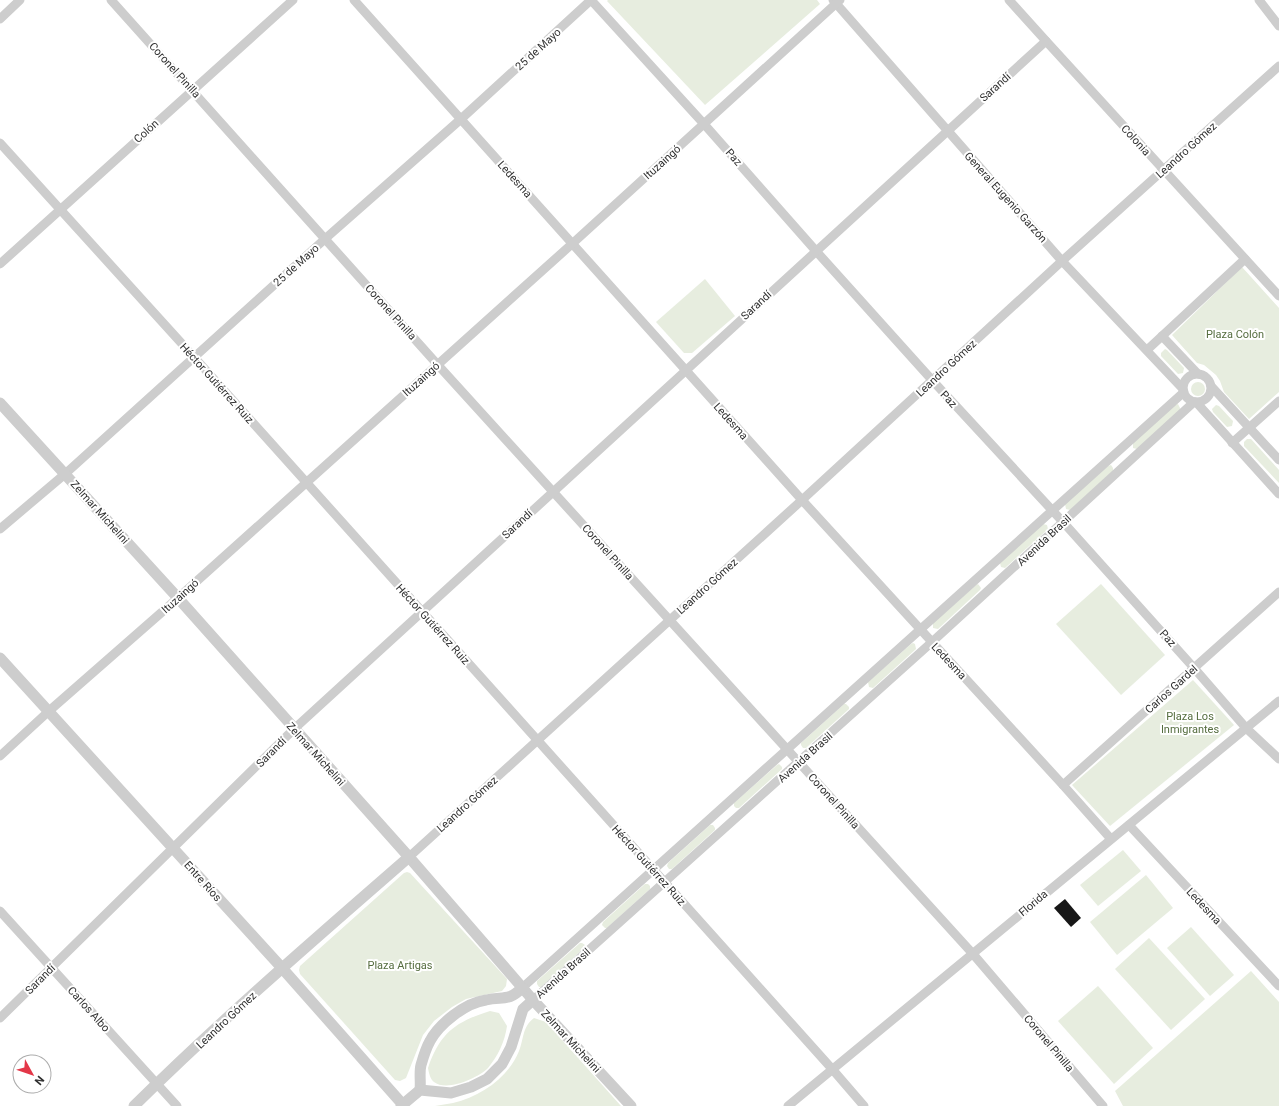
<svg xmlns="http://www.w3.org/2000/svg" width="1279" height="1106" font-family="Roboto,sans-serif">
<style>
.green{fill:#e7eddf}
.building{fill:#171717}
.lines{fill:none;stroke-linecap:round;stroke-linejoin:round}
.minor{stroke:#cdcdcd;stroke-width:9}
.tertiary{stroke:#cdcdcd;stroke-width:11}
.labels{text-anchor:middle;stroke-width:4;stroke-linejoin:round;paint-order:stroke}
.street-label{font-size:11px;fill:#303030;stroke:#fff}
.park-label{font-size:11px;fill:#546c3e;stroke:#fff}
</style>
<rect width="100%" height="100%" fill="#fff"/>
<g class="green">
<polygon points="608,0 817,0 820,4 705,105 607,1"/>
<polygon points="1242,267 1279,308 1279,392 1249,419 1224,392 1220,381 1216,375 1204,365 1197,363 1172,335"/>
<polygon points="705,279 735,316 692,353 684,353 656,322"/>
<polygon points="1165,349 1167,350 1184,368 1183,373 1178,374 1161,356 1161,353"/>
<circle cx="1198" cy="389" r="7"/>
<polygon points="1178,404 1180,408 1180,410 1137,449 1133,448 1133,443 1175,405"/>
<polygon points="1216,405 1219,406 1233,421 1232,426 1227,427 1213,412 1212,409"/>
<polygon points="1247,439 1251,439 1279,470 1279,483 1244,446 1244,442"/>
<polygon points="1111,465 1113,468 1113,471 1070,510 1066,509 1065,504 1108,466"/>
<polygon points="1043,524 1047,525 1048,529 1005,568 1001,567 1000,563"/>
<polygon points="978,584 981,588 980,590 938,629 933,628 933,623 976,585"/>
<polygon points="1101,584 1165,655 1121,695 1056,624"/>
<polygon points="913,643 915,644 916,649 873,688 869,687 868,682 911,644"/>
<polygon points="1193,680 1234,725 1110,826 1072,785"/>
<polygon points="844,704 846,704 849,707 849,709 806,748 803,748 801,745 801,743"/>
<polygon points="779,764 782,767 782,769 739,808 736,808 734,806 734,803 777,765"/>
<polygon points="710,825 713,825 715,828 715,830 672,869 669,869 667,866 668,863"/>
<polygon points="1123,850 1141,871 1098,906 1080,885"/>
<polygon points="407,872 410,873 507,979 506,986 502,991 466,999 452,1007 434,1021 423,1035 406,1078 400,1081 395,1080 300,974 299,970 300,966 404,873"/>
<polygon points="1146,875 1173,908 1117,955 1090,922"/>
<polygon points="645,884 648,884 650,886 650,889 607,928 605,928 602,925 603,922"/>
<polygon points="1191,927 1234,975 1210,996 1167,948"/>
<polygon points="1149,938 1205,999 1171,1030 1115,969"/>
<polygon points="580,943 582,943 585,945 584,948 541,987 539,987 537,984 537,981"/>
<polygon points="1251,971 1279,1002 1279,1106 1123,1106 1115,1091"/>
<polygon points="1098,986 1153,1048 1114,1084 1058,1021"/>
<path d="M490,1011L499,1013L507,1026C505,1041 498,1056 488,1068C478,1078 447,1092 434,1082C430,1079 429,1073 428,1068C440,1033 455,1022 490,1011Z"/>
<path d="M534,1018L546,1022L621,1106H435C441,1105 447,1104 453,1103C481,1096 508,1078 519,1051C524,1039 522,1027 534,1018Z"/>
</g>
<polygon class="building" points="1065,899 1081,918 1071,927 1054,908"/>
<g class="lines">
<g class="minor">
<polyline points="111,0 437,364 973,954 1103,1106"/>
<polyline points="354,0 802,500 1063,785 1111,839"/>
<polyline points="591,0 704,124 816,251 932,380 1063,522 1194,668 1246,728 1279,759"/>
<polyline points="833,0 1062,261 1183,389"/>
<polyline points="1009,0 1046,41 1279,296"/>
<polyline points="1259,0 1279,26"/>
<polyline points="0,19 20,0"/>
<polyline points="0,143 194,357 833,1070 864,1106"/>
<polyline points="0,264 293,0"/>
<polyline points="1162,336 1198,374"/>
<polyline points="1147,350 1245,259"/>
<circle cx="1197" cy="388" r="14"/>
<polyline points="1211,386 1279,460"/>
<polyline points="1196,402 1279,494"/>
<polyline points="1232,443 1279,401"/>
<polyline points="0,529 65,474 326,238 461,119 591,0"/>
<polyline points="0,756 49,711 178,598 573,243 840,0"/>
<polyline points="1063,785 1279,592"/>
<polyline points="1129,825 1279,986"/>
<polyline points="409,857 802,500 1062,261 1279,66"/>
<polyline points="0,911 177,1106"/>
<polyline points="522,988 1184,392"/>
<polyline points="533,1000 932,642 1194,402"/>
<polyline points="0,1018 294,729 1046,41"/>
<polyline points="788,1106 1279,701"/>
</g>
<g class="tertiary">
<polyline points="0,403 178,598 409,857 533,1000 631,1106"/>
<polyline points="0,658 282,968 404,1106"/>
<path d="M420,1090C421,1082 419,1072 421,1065C423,1058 426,1048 430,1041C439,1024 465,1003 486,1000C503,996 508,1002 522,988"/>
<path d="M134,1106C222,1019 316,938 409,857"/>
<polyline points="401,1106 420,1090 451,1093 471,1087 487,1079 502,1064 511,1047 523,1009 533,1000"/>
</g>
</g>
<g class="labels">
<g class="street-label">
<text transform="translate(538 49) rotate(-42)" y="4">25 de Mayo</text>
<text transform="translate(175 70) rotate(48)" y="4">Coronel Pinilla</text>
<text transform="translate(995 87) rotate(-42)" y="4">Sarandí</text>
<text transform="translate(146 131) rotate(-42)" y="4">Colón</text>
<text transform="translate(1136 140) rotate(48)" y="4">Colonia</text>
<text transform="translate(1186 150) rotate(-42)" y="4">Leandro Gómez</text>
<text transform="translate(734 157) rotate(49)" y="4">Paz</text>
<text transform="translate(662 162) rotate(-42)" y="4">Ituzaingó</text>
<text transform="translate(515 179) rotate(48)" y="4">Ledesma</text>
<text transform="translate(1006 197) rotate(48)" y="4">General Eugenio Garzón</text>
<text transform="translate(296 265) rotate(-42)" y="4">25 de Mayo</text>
<text transform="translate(756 305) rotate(-43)" y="4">Sarandí</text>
<text transform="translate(391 312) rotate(48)" y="4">Coronel Pinilla</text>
<text transform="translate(946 368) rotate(-43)" y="4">Leandro Gómez</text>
<text transform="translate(421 379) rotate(-42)" y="4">Ituzaingó</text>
<text transform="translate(217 383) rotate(48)" y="4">Héctor Gutiérrez Ruiz</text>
<text transform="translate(949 399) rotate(47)" y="4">Paz</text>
<text transform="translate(731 421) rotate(48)" y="4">Ledesma</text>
<text transform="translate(100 512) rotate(48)" y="4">Zelmar Michelini</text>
<text transform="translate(517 524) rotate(-43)" y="4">Sarandí</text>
<text transform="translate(1044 540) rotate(-43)" y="4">Avenida Brasil</text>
<text transform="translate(608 552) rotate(48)" y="4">Coronel Pinilla</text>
<text transform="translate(707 586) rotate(-42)" y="4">Leandro Gómez</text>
<text transform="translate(180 596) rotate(-42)" y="4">Ituzaingó</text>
<text transform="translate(433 624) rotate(48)" y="4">Héctor Gutiérrez Ruiz</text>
<text transform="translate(1168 638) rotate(48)" y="4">Paz</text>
<text transform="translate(949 661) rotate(47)" y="4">Ledesma</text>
<text transform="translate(1171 689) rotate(-42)" y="4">Carlos Gardel</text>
<text transform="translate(271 752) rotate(-45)" y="4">Sarandí</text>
<text transform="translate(316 754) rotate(48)" y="4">Zelmar Michelini</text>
<text transform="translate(805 757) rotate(-42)" y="4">Avenida Brasil</text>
<text transform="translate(834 801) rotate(48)" y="4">Coronel Pinilla</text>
<text transform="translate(467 804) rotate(-42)" y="4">Leandro Gómez</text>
<text transform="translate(649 865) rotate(48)" y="4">Héctor Gutiérrez Ruiz</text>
<text transform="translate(203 881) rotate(48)" y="4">Entre Ríos</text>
<text transform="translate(1033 903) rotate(-40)" y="4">Florida</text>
<text transform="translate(1204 906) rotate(47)" y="4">Ledesma</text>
<text transform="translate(563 973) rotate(-42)" y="4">Avenida Brasil</text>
<text transform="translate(40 979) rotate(-45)" y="4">Sarandí</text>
<text transform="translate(89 1009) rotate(48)" y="4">Carlos Albo</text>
<text transform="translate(226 1020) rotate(-43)" y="4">Leandro Gómez</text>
<text transform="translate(571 1041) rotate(47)" y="4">Zelmar Michelini</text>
<text transform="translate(1049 1043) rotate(50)" y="4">Coronel Pinilla</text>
</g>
<g class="park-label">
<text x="1235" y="338">Plaza Colón</text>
<text x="1190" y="720">Plaza Los<tspan x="1190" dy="13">Inmigrantes</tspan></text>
<text x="400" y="969">Plaza Artigas</text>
</g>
</g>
<g transform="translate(32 1074) rotate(130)"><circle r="19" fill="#ffffff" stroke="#acacac"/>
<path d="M0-3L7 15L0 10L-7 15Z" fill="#e33748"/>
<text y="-6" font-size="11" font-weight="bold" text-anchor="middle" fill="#303030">N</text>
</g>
</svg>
